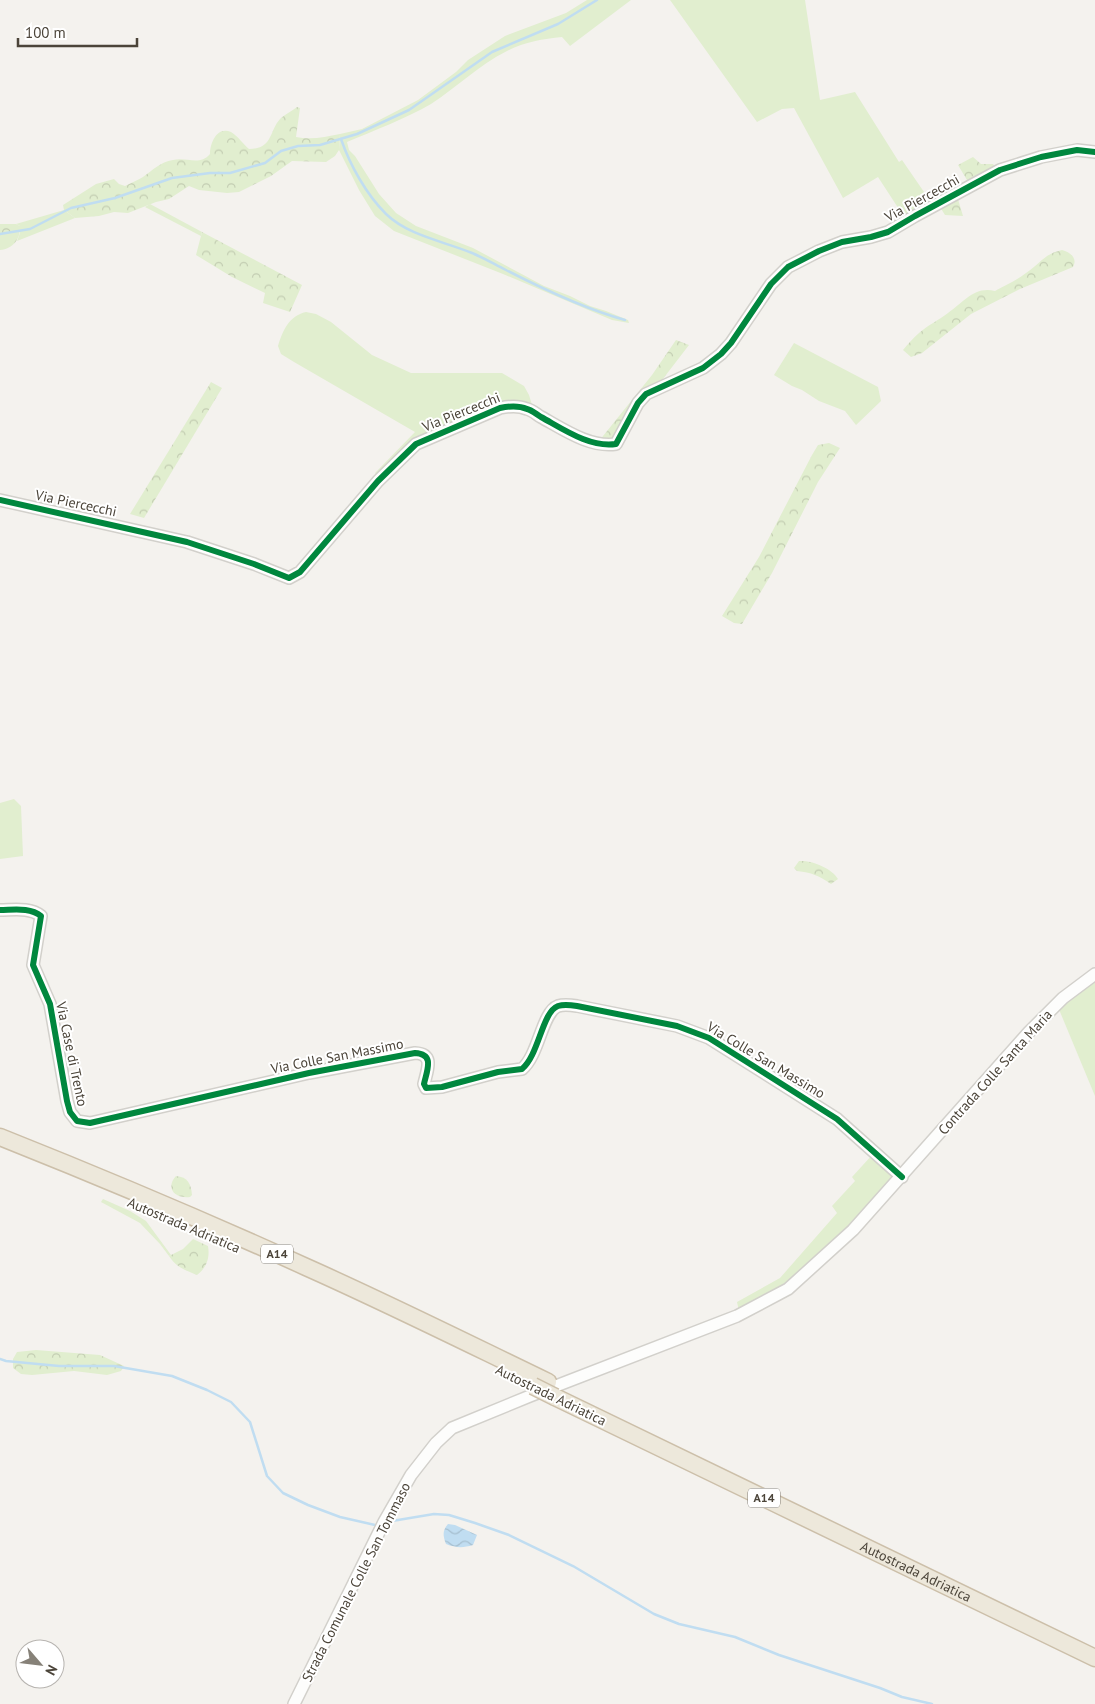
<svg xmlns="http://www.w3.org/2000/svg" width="1095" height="1704" font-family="'PT Sans',sans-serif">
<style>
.grass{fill:#e1eecf}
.forest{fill:url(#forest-crowns)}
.water{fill:url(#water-waves)}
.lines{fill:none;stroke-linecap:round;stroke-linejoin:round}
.stream{stroke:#c0ddf1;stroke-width:2.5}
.minor-casing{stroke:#d2d0cb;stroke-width:14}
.highway-casing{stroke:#ccbfa9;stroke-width:19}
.minor{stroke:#fdfdfc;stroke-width:11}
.highway{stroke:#ede8db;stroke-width:16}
.highway-bridge-casing{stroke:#ccbfa9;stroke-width:19;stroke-linecap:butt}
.highway-bridge{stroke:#ede8db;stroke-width:16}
.cycleway-casing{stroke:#fff;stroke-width:9}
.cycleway{stroke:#00873e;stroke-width:6}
.labels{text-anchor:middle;stroke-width:4;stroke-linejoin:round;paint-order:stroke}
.shield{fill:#fff;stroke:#817c74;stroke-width:1}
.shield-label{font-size:12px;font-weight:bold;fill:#4b4439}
.street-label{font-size:14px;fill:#4b4439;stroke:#fff}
</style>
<defs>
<pattern id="forest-crowns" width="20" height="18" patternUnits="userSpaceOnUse" patternTransform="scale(1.25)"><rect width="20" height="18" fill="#e1eecf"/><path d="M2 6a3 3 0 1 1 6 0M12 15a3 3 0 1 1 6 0" fill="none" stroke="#c3cdb2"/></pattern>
<pattern id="water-waves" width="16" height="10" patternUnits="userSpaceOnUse" patternTransform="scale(1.25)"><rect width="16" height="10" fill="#c0ddf1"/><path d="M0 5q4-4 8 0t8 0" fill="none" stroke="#a6bfcf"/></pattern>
</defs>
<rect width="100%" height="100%" fill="#f4f2ee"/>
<g class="grass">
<path d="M587,0H631L570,46L562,37C543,39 524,42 507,51C479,65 457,87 431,104C407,118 373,131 347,142L349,150L355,156L379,194L396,213L416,226L473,248L544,286L570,296L590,306L606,311L628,320L629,323L612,320L503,274L394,231L375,216L359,190L339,150L340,134L362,129L418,100L456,72L468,60L505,36L566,13Z"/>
<polygon points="670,0 805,0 820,100 855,92 899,162 902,160 933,205 906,220 878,177 843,198 794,108 782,109 757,122"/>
<polygon points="150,204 202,232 201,236 145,207"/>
<polygon points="64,210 75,218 17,241 20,233 20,226 16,224"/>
<path d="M306,312L316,314L331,322L372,355L411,373H502L524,386L529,395L533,408L516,404L443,430L379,479L375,473L415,432L294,362L281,354L278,346C283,330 289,316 306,312Z"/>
<polygon points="794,343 878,387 881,401 856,425 845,411 819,401 802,390 792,386 774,375"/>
<polygon points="14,799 21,806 23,856 0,859 0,803"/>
<polygon points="1095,978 1095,1096 1058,1007"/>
<polygon points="873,1154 899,1176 846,1231 789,1284 739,1311 737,1302 780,1278 837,1213 832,1206 855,1181 852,1177"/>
<polygon points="103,1199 130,1211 146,1221 171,1255 169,1256 160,1244 140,1223 101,1202"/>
</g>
<g class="forest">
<path d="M297,107L300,108L296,137C311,140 325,137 340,134L339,150L335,156L326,162L292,161L271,176L239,192L227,193L199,190L189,186L169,199L156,202L128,213L114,212L99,216L75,218L64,210L63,205L96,184L114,179L119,184L125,186C131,183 138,180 143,177C153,170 160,162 173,160C187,157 200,166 210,154C210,143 217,126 231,132C238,136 243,144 249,149C273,149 269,131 280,119C284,115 292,111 297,107Z"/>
<polygon points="973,157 981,164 993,164 997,169 970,185 958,165"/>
<polygon points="957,196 963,216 945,215 940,207"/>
<path d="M0,224H16L20,226C21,238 13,249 0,250Z"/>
<polygon points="202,232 302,285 290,312 263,303 265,293 232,277 196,255"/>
<path d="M1062,250C1070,252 1078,258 1073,267L1020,289L971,314L922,353L911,357L903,350C908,344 913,338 919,333C928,325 939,320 948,313C964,302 974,286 995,291C1006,285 1017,280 1026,273C1041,263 1044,254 1062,250Z"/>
<polygon points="676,340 689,345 659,384 652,386 616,442 599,441 652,375"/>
<polygon points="211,382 222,388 144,518 130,514"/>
<polygon points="829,443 840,448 818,482 772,573 742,624 734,623 722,616 759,557 812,455 818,445"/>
<path d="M799,861C811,860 832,868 838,879L831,884C818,875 812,873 797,871L794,868Z"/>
<path d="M176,1176C188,1177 191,1184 192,1195L190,1197C175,1199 165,1188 176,1176Z"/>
<path d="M193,1239L208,1246C210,1257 207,1268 197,1275C185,1270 176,1267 169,1256L183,1249Z"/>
<polygon points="36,1350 100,1355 124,1366 121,1371 107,1375 74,1371 32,1375 21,1374 13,1368 13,1359 17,1352"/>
</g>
<path class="water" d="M448,1524L455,1525L477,1535L473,1545C463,1548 456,1548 446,1544C443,1536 442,1531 448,1524Z"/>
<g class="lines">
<g class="stream">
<path d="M341,139C350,165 366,194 386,214C409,236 443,241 472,253C484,258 494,264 506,270C543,289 585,309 625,320"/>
<polyline points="0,234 30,229 71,208 115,198 172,178 210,173 230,173 265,163 281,151 298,146 320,145 357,134 409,110 492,52 558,24 597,0"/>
<polyline points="0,1359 6,1361 59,1366 114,1366 172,1376 207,1390 231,1402 250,1422 267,1476 283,1493 308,1505 340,1517 375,1525"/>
<polyline points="392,1521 434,1514 449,1515 475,1523 509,1535 573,1566 654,1614 679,1624 735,1637 779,1655 880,1688 902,1697 932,1704"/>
</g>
<g class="minor-casing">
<g id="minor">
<path d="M0,500L187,542L254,564L289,578L300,572L378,481L416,444L500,408C509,406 518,405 527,409C532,410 536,414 541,417C563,429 590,448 616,444L638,403L646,394L703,368L721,354L731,343L771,284L788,267L819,251L842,242L871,237L888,232L915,216L1000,170L1041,157L1077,150L1095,152"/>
<path d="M0,910C13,910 30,907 41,916L33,965L50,1004L67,1101L70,1112L77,1121L90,1123L309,1073L415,1053C435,1054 427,1070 424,1084L426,1088L442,1087L498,1072L522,1069C539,1055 542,1012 558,1006C564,1004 571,1005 577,1006L677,1026L709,1038L837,1119L902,1177"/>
<polyline points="294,1704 384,1522 411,1475 436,1443 452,1428 530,1396 737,1316 788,1289 853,1230 1029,1032 1063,998 1095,974"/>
</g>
</g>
<g class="highway-casing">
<g id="highway">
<path d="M0,1137C103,1178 205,1221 306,1267C387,1303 467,1343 548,1382"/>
<path id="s1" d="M555,1397L1095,1658"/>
</g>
</g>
<use href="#minor" class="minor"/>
<use href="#highway" class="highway"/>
<g class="highway-bridge-casing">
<polyline id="highway-bridge" points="533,1386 555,1397"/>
</g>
<use href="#highway-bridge" class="highway-bridge"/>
<g class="cycleway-casing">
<g id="cycleway">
<path d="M0,500L187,542L254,564L289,578L300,572L378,481L416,444L500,408C509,406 518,405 527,409C532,410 536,414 541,417C563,429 590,448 616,444L638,403L646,394L703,368L721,354L731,343L771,284L788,267L819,251L842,242L871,237L888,232L915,216L1000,170L1041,157L1077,150L1095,152"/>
<path d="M0,910C13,910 30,907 41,916L33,965L50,1004L67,1101L70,1112L77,1121L90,1123L309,1073L415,1053C435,1054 427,1070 424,1084L426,1088L442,1087L498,1072L522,1069C539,1055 542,1012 558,1006C564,1004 571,1005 577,1006L677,1026L709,1038L837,1119L902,1177"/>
</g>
</g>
<use href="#cycleway" class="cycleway"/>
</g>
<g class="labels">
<g class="shield">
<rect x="261" y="1244.5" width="32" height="19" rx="4"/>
<rect x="748" y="1488.5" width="32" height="19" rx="4"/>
</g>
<g class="shield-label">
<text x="277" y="1258">A14</text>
<text x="764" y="1502">A14</text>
</g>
<g class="street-label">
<text transform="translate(922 198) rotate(-29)" y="5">Via Piercecchi</text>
<text transform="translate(461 412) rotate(-22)" y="5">Via Piercecchi</text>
<text transform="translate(76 503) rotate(12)" y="5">Via Piercecchi</text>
<text transform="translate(72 1054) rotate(78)" y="5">Via Case di Trento</text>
<text transform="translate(337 1056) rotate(-11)" y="5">Via Colle San Massimo</text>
<text transform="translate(766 1060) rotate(31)" y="5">Via Colle San Massimo</text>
<text transform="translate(995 1072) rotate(-48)" y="5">Contrada Colle Santa Maria</text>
<text transform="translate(184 1225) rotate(23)" y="5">Autostrada Adriatica</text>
<text transform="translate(551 1395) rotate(26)" y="5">Autostrada Adriatica</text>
<text dy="5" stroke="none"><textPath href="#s1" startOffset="401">Autostrada Adriatica</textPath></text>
<text transform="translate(356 1582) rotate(-63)" y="5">Strada Comunale Colle San Tommaso</text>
</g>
</g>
<g transform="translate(40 1664) rotate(118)"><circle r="24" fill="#ffffff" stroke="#b7b4b0"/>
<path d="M0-4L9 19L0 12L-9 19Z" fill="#868178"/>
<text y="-8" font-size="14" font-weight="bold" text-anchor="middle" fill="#4b4439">N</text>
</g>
<path d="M18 38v8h119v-8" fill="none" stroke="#4b4439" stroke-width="2.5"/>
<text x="25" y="38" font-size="15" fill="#4b4439" stroke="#ffffff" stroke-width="4" paint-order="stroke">100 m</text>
</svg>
